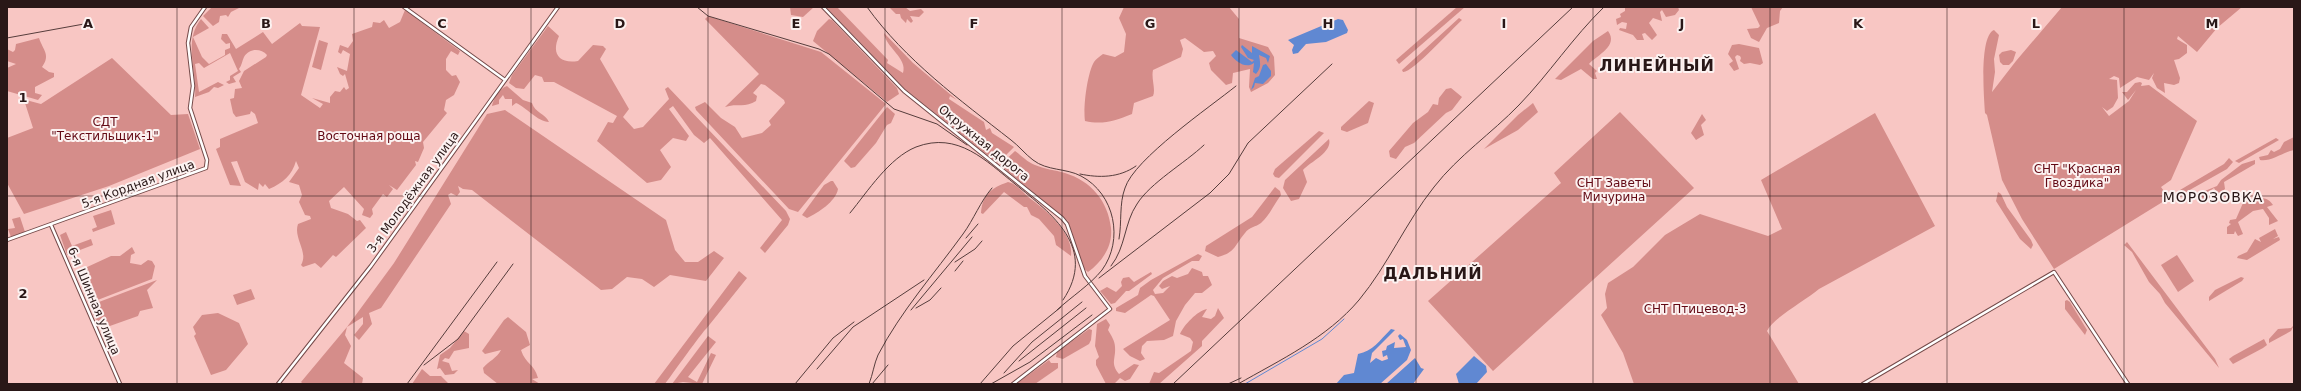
<svg xmlns="http://www.w3.org/2000/svg" width="2301" height="391" font-family="'DejaVu Sans',sans-serif">
<style>
.green{fill:#d58d8a}
.water{fill:#6088d2}
.lines{fill:none;stroke-linecap:round;stroke-linejoin:round}
.stream{stroke:#6088d2;stroke-width:1}
.secondary-casing{stroke:#744a49;stroke-width:4.5}
.secondary{stroke:#fff;stroke-width:2.5}
.rail{stroke:#563d3c;stroke-width:1}
.grid{fill:none;stroke:#291717;stroke-width:1;stroke-opacity:0.55}
.labels{text-anchor:middle;stroke-width:4;stroke-linejoin:round;paint-order:stroke}
.park-label{font-size:12px;fill:#630914;stroke:#fcf2f1}
.street-label{font-size:12px;fill:#291717;stroke:#fcf2f1}
.quarter-label{font-size:14px;letter-spacing:1px;fill:#291717;stroke:#fcf2f1}
.district-label{font-size:16px;font-weight:bold;letter-spacing:1px;fill:#291717;stroke:#fcf2f1}
.grid-label{font-size:13px;text-anchor:middle;font-weight:bold;fill:#291717;stroke:#fcf2f1;stroke-width:4;stroke-linejoin:round;paint-order:stroke}
</style>
<rect width="100%" height="100%" fill="#f8c6c3"/>
<g class="green">
<polygon points="212,7 241,7 231,12 228,17 226,15 220,16 219,22 213,26 203,16"/>
<polygon points="790,7 814,7 803,17 791,15"/>
<path d="M826,7H837L888,60L887,63L903,73C908,58 885,47 884,33L913,63L957,100L950,96L949,99L984,122L986,130L990,128L992,133L1014,147L999,162H996L905,89Z"/>
<polygon points="905,7 910,11 921,9 924,12 919,17 910,16 913,21 911,23 907,19 906,23 901,18 900,14 896,14 890,8"/>
<path d="M1124,7H1229L1239,19V38L1268,47L1274,57L1275,75L1268,83L1251,92L1249,87L1250,69L1233,73L1232,83L1226,85L1211,70L1209,63L1216,56L1213,51L1204,52L1185,38L1180,40L1183,49L1181,57L1153,70C1151,79 1156,89 1153,96L1134,103L1132,114C1115,121 1102,125 1085,121C1083,108 1087,74 1094,62C1096,59 1100,56 1103,54L1115,57L1124,52L1126,34L1119,18Z"/>
<polygon points="1457,7 1465,7 1399,64 1396,60"/>
<polygon points="1625,7 1678,7 1679,10 1675,15 1666,17 1662,10 1660,12 1662,21 1653,18 1649,23 1657,35 1652,40 1645,33 1642,34 1644,40 1637,40 1633,35 1619,30 1620,28 1626,29 1627,23 1622,22 1617,25 1616,19 1621,17 1620,14 1625,11"/>
<polygon points="1751,7 1783,7 1780,11 1779,23 1767,28 1759,42 1751,38 1747,29 1758,28 1760,26"/>
<path d="M2062,7H2242L2217,28L2197,52L2178,36L2177,39L2187,45V53L2179,59L2174,60L2180,78L2179,83L2174,85L2164,83L2165,93L2157,88L2152,78L2154,73L2149,80L2137,77L2120,88L2119,78L2114,76L2109,79L2117,80L2118,98L2113,107L2107,111L2102,107L2109,116L2129,101L2136,90L2128,100L2122,92H2127L2135,83L2140,82L2142,83L2141,86L2149,85L2197,121L2171,180L2161,187L2169,198L2054,269L2022,219L2002,180L1987,115L1985,113C1984,98 1979,36 1994,30L1999,35L1994,59L1995,72L1992,92L2016,61Z"/>
<path d="M405,10L460,51L458,55L451,51L446,59V70L452,76L456,75L460,82L454,95L446,100L444,110L447,113L423,142L424,148L418,162L415,161L416,165L397,190L389,185L393,189L387,197L383,194L372,209L373,214L370,218L362,215L364,209L344,187L329,201L331,208L348,214L357,221L360,220L366,228L336,257L333,255L321,268L315,263L303,267L301,265C309,252 293,238 298,224L311,219L310,216L305,215L299,202L302,195L299,185L289,182L299,168L296,161C292,175 283,183 269,189L265,184L263,187L259,183L258,190L245,182L237,161L231,162L241,186L230,185L216,149L220,147V139L258,123L255,114L251,111L250,114L236,117L233,113L230,99L234,98L235,89L242,88L239,81L244,71L266,57L267,55C261,48 249,48 244,57C242,61 242,65 239,69L241,72L233,77L236,82L229,84L226,82L230,80V76L238,71L230,53L204,68L199,63L195,64L199,92L218,82L224,85L218,88L214,87L209,92L195,97C197,71 183,41 201,19L209,28L193,37L202,57L209,64L225,55V50L230,48V43L226,44L221,39L222,34H227L236,49L263,32L272,44L300,23L302,26L320,27L301,95L320,108L323,104L312,98L330,103V97L335,91L340,92L344,87L346,90L349,88L345,74L343,76L340,74L337,67L347,71L350,54L343,50L341,54L338,52L340,45L348,48L353,41L352,34L372,27L373,22L380,23L384,20L389,28L400,22Z"/>
<path d="M708,16L821,52L886,104L798,212L789,209L696,110L695,107L705,102L721,118L735,127L742,138L762,133L771,125L769,121L785,103L784,100L765,85L761,84L753,93L757,96L756,101C746,108 737,103 725,107L759,74L705,19Z"/>
<path d="M1459,18L1462,20C1452,29 1412,73 1403,72L1402,70Z"/>
<polygon points="829,19 832,20 897,88 899,94 887,102 813,41 817,31"/>
<path d="M548,26L559,36C551,54 559,64 578,61L593,45L603,46L606,49L600,59L629,109L623,117L634,129L643,127L669,99L665,89L668,87L786,211L790,219L788,225L765,253L760,248L782,220L710,138L704,143L694,135L673,106L669,109L689,136L686,141L673,138L660,150L671,167L661,180L647,183L597,141L608,122L613,123L617,116L554,82H544L542,77L535,75L524,89L516,88L509,83L512,75Z"/>
<path d="M1608,31C1619,46 1597,55 1589,64L1597,71L1595,73L1597,79H1593L1581,69L1561,80L1555,79L1593,41Z"/>
<path d="M39,38C43,50 51,55 42,67L49,72L54,73V77L35,87V93L42,95L38,100L7,91V68L16,64L7,61V49L13,52L15,50L16,44Z"/>
<polygon points="319,40 328,43 321,70 312,67"/>
<polygon points="1739,44 1759,48 1763,63 1760,65 1750,63 1744,64 1740,61 1741,58 1740,56 1737,55 1735,57 1739,69 1734,71 1729,64 1733,61 1728,54 1732,45"/>
<polygon points="2011,50 2016,52 2013,61 2009,65 2003,65 2000,62 1999,55 2002,52"/>
<polygon points="112,58 171,115 188,114 200,149 109,186 24,214 7,183 7,138 33,128 25,103 26,100 41,104"/>
<path d="M507,86L523,100L532,103C535,113 545,113 549,122C538,122 526,107 516,103L512,106V99H505L503,95L499,100V104L492,106C493,100 499,88 507,86Z"/>
<polygon points="1451,88 1462,97 1452,110 1446,113 1414,143 1405,147 1396,159 1390,157 1389,151 1413,123 1428,112 1433,104 1438,105 1439,98 1446,89"/>
<polygon points="1369,101 1374,103 1368,123 1347,132 1341,130 1341,127"/>
<polygon points="1533,103 1538,112 1518,130 1484,149 1518,115"/>
<polygon points="887,107 895,114 891,123 887,125 876,143 855,167 851,168 844,161"/>
<polygon points="505,110 666,220 675,250 685,262 698,262 714,251 724,258 706,281 670,275 654,287 642,279 627,277 612,289 601,290 472,190 463,189 458,186 460,192 457,196 451,193 448,195 451,204 381,308 369,313 372,324 359,340 354,335 363,324 363,317 347,327 345,335 351,346 344,363 363,378 362,384 303,384 301,382 347,327 394,263 487,114"/>
<polygon points="1620,112 1694,188 1493,371 1428,301 1561,183 1554,173"/>
<path d="M1875,113L1935,226L1819,289C1805,301 1774,317 1767,331L1799,384H1634L1623,353L1601,315L1607,308L1605,294L1608,283L1633,267L1665,235L1700,214L1768,236L1782,229L1761,180Z"/>
<polygon points="1702,114 1706,120 1701,125 1704,135 1696,140 1691,133"/>
<polygon points="1319,131 1324,133 1279,178 1275,177 1273,174 1275,169"/>
<path d="M2294,137V150C2283,152 2271,162 2260,160L2259,157L2268,155L2271,150L2274,152L2280,149L2284,142Z"/>
<polygon points="2276,138 2279,140 2239,163 2235,161"/>
<path d="M1329,139C1333,152 1310,162 1303,170L1307,182L1299,199L1291,201L1283,188L1285,180Z"/>
<path d="M1015,151C1021,155 1027,162 1035,165C1044,169 1055,170 1065,173C1091,181 1108,201 1111,228C1113,246 1102,262 1088,272L1083,268L1068,221L1000,165Z"/>
<polygon points="2229,158 2233,162 2227,169 2179,196 2180,190 2224,164"/>
<polygon points="2255,160 2255,164 2224,182 2225,189 2218,194 2214,188 2208,192 2211,198 2204,202 2200,193 2217,186 2221,180 2242,164"/>
<path d="M831,181H833L838,189C836,201 818,213 807,218L802,215L824,185Z"/>
<path d="M1008,182C1015,183 1022,191 1027,196C1044,209 1074,232 1071,256L1056,245L1054,236L1039,219L1031,215L1027,207H1024L1004,192L983,214L981,213C982,195 991,188 1008,182Z"/>
<path d="M1275,187L1280,191L1281,195C1274,204 1270,215 1261,223C1256,227 1249,227 1245,233C1234,246 1236,252 1218,257L1205,251L1206,246L1252,217Z"/>
<polygon points="1998,192 2001,194 2007,207 2031,240 2033,245 2031,249 2020,239 1996,201"/>
<path d="M2253,198C2262,198 2268,197 2273,205L2267,207L2278,221L2269,225V218L2263,209L2253,211L2238,222L2243,234L2238,236L2235,231L2234,234H2227V227L2231,224L2229,223L2230,220L2236,219L2243,203Z"/>
<polygon points="111,210 115,224 93,232 92,229 97,227 93,216"/>
<polygon points="20,217 25,232 11,237 8,229 15,228 12,219"/>
<polygon points="2275,229 2278,236 2273,239 2279,237 2280,240 2247,260 2237,258 2238,256 2247,252 2255,239 2261,242 2259,238"/>
<polygon points="66,232 72,246 91,239 93,245 67,255 60,235"/>
<polygon points="2127,242 2215,359 2219,368 2165,303 2160,294 2149,282 2132,252 2124,245"/>
<polygon points="132,247 135,253 131,255 130,263 141,265 148,260 152,261 155,266 152,279 95,301 89,301 82,287 87,281 85,268 111,256 120,256"/>
<polygon points="1198,254 1202,256 1199,261 1192,261 1163,278 1153,290 1155,294 1163,293 1170,286 1162,289 1159,286 1163,281 1172,276 1177,278 1188,274 1192,268 1202,272 1203,276 1208,276 1212,285 1202,293 1195,293 1185,305 1176,321 1173,336 1164,340 1147,341 1142,346 1141,353 1145,359 1140,361 1130,356 1123,349 1170,320 1154,296 1151,295 1125,313 1116,311 1116,308 1138,295 1140,288 1151,280"/>
<polygon points="2177,255 2194,281 2178,292 2161,265"/>
<path d="M739,271L747,278L706,329C703,331 671,376 665,384H654Z"/>
<polygon points="1151,272 1152,274 1129,291 1126,291 1115,303 1111,304 1100,291 1107,287 1116,292 1122,286 1121,282 1123,278 1129,277 1134,282"/>
<polygon points="2241,277 2244,278 2242,281 2209,301 2209,297 2215,290"/>
<path d="M157,280L147,290L153,308L140,311L138,316L107,327C96,323 93,316 91,305Z"/>
<polygon points="251,289 255,299 237,305 233,295"/>
<polygon points="2067,300 2070,302 2087,330 2085,335 2065,309 2065,301"/>
<path d="M1218,308L1224,318L1202,341V346L1159,384H1149L1154,372L1159,373L1191,351L1193,342L1190,338L1180,334C1184,325 1197,311 1207,309L1202,317L1211,319L1215,316Z"/>
<polygon points="218,313 239,323 248,344 226,370 211,375 194,336 196,334 193,327 202,315"/>
<path d="M508,317L526,332L530,345L521,350C526,365 534,363 538,378L532,379L540,384H498L484,373L483,368C489,361 497,358 501,350L485,354L482,351L504,320Z"/>
<path d="M1106,319L1110,325L1108,330C1111,335 1115,341 1115,347C1116,359 1110,363 1119,374L1134,364L1139,365L1130,379L1125,381L1120,378L1114,384H1106L1096,365V360L1099,357L1095,346L1097,324Z"/>
<polygon points="2294,325 2291,331 2269,343 2269,339 2278,329 2291,328"/>
<polygon points="1089,329 1092,330 1091,340 1089,344 1063,359 1056,357 1057,352"/>
<polygon points="464,331 469,334 469,348 454,351 449,359 445,358 442,361 449,363 452,371 458,370 454,374 445,375 440,368 437,369 440,355 450,348"/>
<polygon points="708,336 716,342 688,377 697,382 711,353 716,355 702,384 683,382 672,384"/>
<polygon points="2264,339 2267,345 2263,348 2233,364 2229,359 2233,356"/>
<polygon points="1049,360 1051,363 1058,363 1058,368 1035,384 1016,384"/>
<polygon points="422,369 430,376 441,376 448,383 412,384"/>
</g>
<g class="water">
<polygon points="1338,19 1343,20 1348,30 1347,33 1326,42 1306,44 1298,53 1293,54 1292,50 1294,45 1288,40"/>
<path d="M1242,45L1252,53V46L1270,56L1268,63L1266,58L1259,55C1260,63 1262,67 1256,74L1253,72L1254,63C1246,69 1236,62 1231,55L1236,50L1252,62L1254,60L1248,58L1241,47Z"/>
<polygon points="1266,64 1271,71 1271,76 1263,84 1255,83 1254,87 1251,90 1255,78 1259,76 1263,65"/>
<path d="M1391,329L1395,330L1372,353L1370,363L1376,358L1382,361L1388,359L1387,355L1383,357L1382,351L1386,350L1387,346L1395,342L1394,348L1406,347L1403,339L1400,340L1398,336L1400,334L1407,340L1411,350L1407,360L1380,384H1336L1344,375L1354,373L1358,354C1373,351 1379,341 1391,329Z"/>
<polygon points="1474,356 1486,366 1487,372 1476,384 1459,384 1456,374"/>
<polygon points="1415,358 1421,368 1424,369 1413,384 1386,384"/>
</g>
<g class="lines">
<polyline class="stream" points="1245,384 1322,339 1344,319"/>
<g class="secondary-casing">
<g id="secondary">
<polyline points="404,7 505,80"/>
<polyline points="823,7 904,91 1062,218 1067,224 1085,276 1110,309 1013,384"/>
<polyline points="51,225 120,384"/>
<polyline points="7,240 206,168 207,160 190,108 193,86 188,43 191,27 205,7"/>
<polyline points="278,384 371,266 558,7"/>
<polyline points="1863,384 2054,272 2128,384"/>
</g>
</g>
<use href="#secondary" class="secondary"/>
<g class="rail">
<polyline points="697,7 708,16 819,49 829,54 894,109 937,124 967,145"/>
<path d="M867,7C905,60 960,100 1011,140C1019,146 1025,154 1033,160C1047,171 1066,168 1081,176C1115,194 1124,240 1102,270C1090,285 1071,297 1057,310"/>
<polyline points="7,38 84,24"/>
<path d="M1080,174C1099,178 1119,178 1136,166"/>
<path d="M850,213C868,191 889,158 916,147C958,131 986,161 1015,184C1052,214 1098,248 1063,300"/>
<polyline points="966,238 978,224"/>
<path d="M1119,239C1122,222 1119,204 1125,188C1134,159 1210,107 1236,86"/>
<polyline points="955,262 975,249 982,241"/>
<path d="M1111,266C1126,247 1124,223 1137,204C1150,183 1185,163 1204,145"/>
<polyline points="955,271 963,261"/>
<polyline points="1099,278 1210,193 1229,174 1248,143 1332,64"/>
<polyline points="916,308 930,300 941,288"/>
<polyline points="911,310 972,237"/>
<polyline points="1019,361 1086,308"/>
<polyline points="424,365 458,339 513,264"/>
<polyline points="817,369 853,327 924,280"/>
<polyline points="1004,373 1032,342 1082,302"/>
<polyline points="407,384 497,262"/>
<polyline points="795,384 833,338 854,322"/>
<path d="M869,384C873,374 874,364 878,355C901,311 934,274 963,234C974,219 980,202 992,188"/>
<polyline points="872,384 888,365"/>
<polyline points="980,384 1013,346 1061,307"/>
<polyline points="991,384 1030,362 1092,315"/>
<polyline points="1173,384 1573,7"/>
<polyline points="1228,384 1241,378"/>
<path d="M1238,384C1280,360 1327,338 1359,300C1388,265 1406,222 1434,187C1458,156 1492,133 1519,105C1549,74 1573,37 1604,7"/>
</g>
</g>
<path class="grid" d="M177,7V384M354,7V384M531,7V384M708,7V384M885,7V384M1062,7V384M1239,7V384M1416,7V384M1593,7V384M1770,7V384M1947,7V384M2124,7V384M7,196H2294"/>
<g class="labels">
<g class="park-label">
<text x="105" y="126">СДТ<tspan x="105" dy="14">"Текстильщик-1"</tspan></text>
<text x="369" y="140">Восточная роща</text>
<text x="2077" y="173">СНТ "Красная<tspan x="2077" dy="14">Гвоздика"</tspan></text>
<text x="1614" y="187">СНТ Заветы<tspan x="1614" dy="14">Мичурина</tspan></text>
<text x="1695" y="313">СНТ Птицевод-3</text>
</g>
<g class="street-label">
<text transform="translate(984 143) rotate(39)" y="4">Окружная дорога</text>
<text transform="translate(138 184) rotate(-20)" y="4">5-я Кордная улица</text>
<text transform="translate(413 192) rotate(-54)" y="4">3-я Молодёжная улица</text>
<text transform="translate(94 301) rotate(67)" y="4">6-я Шинная улица</text>
</g>
<g class="quarter-label">
<text x="2213" y="202">МОРОЗОВКА</text>
</g>
<g class="district-label">
<text x="1657" y="71">ЛИНЕЙНЫЙ</text>
<text x="1433" y="279">ДАЛЬНИЙ</text>
</g>
</g>
<g class="grid-label">
<text x="88" y="28">A</text>
<text x="266" y="28">B</text>
<text x="442" y="28">C</text>
<text x="620" y="28">D</text>
<text x="796" y="28">E</text>
<text x="974" y="28">F</text>
<text x="1150" y="28">G</text>
<text x="1328" y="28">H</text>
<text x="1504" y="28">I</text>
<text x="1682" y="28">J</text>
<text x="1858" y="28">K</text>
<text x="2036" y="28">L</text>
<text x="2212" y="28">M</text>
<text x="23" y="102">1</text>
<text x="23" y="298">2</text>
</g>
<rect width="2301" height="391" fill="none" stroke="#291717" stroke-width="16"/>
</svg>
